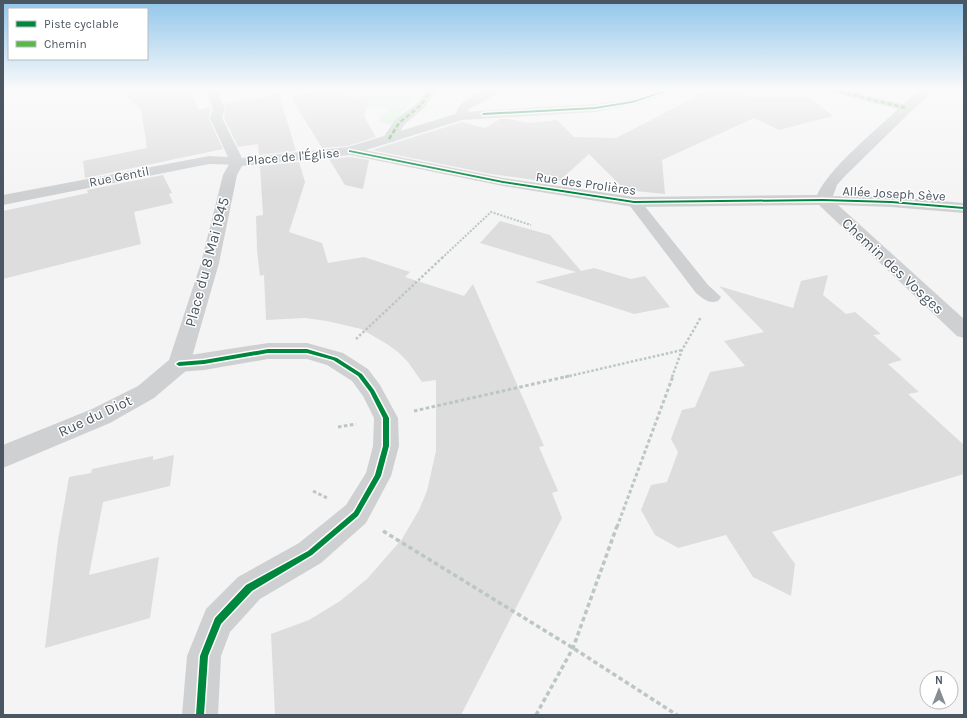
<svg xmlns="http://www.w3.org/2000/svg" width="967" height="718" font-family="Karla,sans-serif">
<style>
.green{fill:#d9f2e3}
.building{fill:#ddddde}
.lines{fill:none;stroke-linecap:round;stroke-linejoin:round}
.path-far3{stroke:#bcc7c4;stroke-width:2;stroke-dasharray:2 1.5;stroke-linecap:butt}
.path-far2{stroke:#bcc7c4;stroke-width:2.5;stroke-dasharray:2.5 2;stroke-linecap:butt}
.path-far1{stroke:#bcc7c4;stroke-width:3;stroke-dasharray:3.5 2.5;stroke-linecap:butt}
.path{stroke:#bcc7c4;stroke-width:3.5;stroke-dasharray:4.5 3;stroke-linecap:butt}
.service{fill:#ced0d2;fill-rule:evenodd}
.minor{fill:#ced0d2;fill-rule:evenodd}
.tertiary{fill:#ced0d2;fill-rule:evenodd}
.quiet{stroke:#58b947;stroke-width:2.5;stroke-dasharray:4.5 2.5;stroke-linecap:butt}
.cycleway-casing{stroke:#fff;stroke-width:3}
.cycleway{fill:#00873e;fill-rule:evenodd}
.labels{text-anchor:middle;stroke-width:3;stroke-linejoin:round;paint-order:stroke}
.far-street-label{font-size:13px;fill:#4a5661;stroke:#fff}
.street-label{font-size:15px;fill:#4a5661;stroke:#fff}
</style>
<rect width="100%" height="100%" fill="#f4f4f4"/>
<polygon class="green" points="343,90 418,90 415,97 392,125 378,121 387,110 379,107 348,110"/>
<g class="building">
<polygon points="120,90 190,90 198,110 211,107 209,119 223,149 85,178 83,161 147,148 141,109"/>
<polygon points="321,90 343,90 346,100 369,99 364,116 376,137 348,146 322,148 291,97"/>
<polygon points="709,90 751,90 744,97 809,97 833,116 779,130 754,118 662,160 665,194 625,190 589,154 557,183 491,174 372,150 462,122 485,128 500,119 510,119 529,123 557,120 574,137 616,138"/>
<polygon points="279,94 296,151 259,155 258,144 238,147 224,118 226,109 225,104"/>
<polygon points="350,157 369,160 363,189 345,185 329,159"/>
<polygon points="299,162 305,182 289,232 322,243 328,263 364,257 410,272 405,277 464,296 473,284 544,446 539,447 558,491 552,493 562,518 461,715 275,715 271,634 309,620 340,601 367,579 402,539 419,510 427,491 436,451 436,380 422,382 408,362 398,352 387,344 361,329 327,321 305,318 266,320 264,275 260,276 257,250 256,216 263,215 260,166"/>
<polygon points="163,175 172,193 169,194 173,203 134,212 141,244 3,279 3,211 88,193 87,190"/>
<polygon points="500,221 550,235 581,271 594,268 631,279 645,276 670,307 634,314 535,282 576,272 480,243"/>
<polygon points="828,275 823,295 846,314 855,312 881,334 873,335 902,360 888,364 919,392 908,394 964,445 964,474 772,532 795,564 791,596 753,577 726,535 678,548 655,535 641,510 651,485 667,482 678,452 671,439 682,410 695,407 710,372 745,366 724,341 764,332 719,286 793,308 801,281"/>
<polygon points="174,455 170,486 103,502 89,575 159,557 150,618 45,648 58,540 69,477 91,473 92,469 153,456 153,460"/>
</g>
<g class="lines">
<polyline class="path-far3" points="442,258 491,212 531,225"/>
<g class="path-far2">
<polyline points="356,339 443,257"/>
<polyline points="565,377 682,350"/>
<polyline points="672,377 682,350 701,317"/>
</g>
<g class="path-far1">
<polyline points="414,411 569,376"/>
<polyline points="338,427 356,424"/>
<polyline points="313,491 327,498"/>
<polyline points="617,527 673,376"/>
</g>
<g class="path">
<polyline points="383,531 573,648 677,715"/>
<polyline points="536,715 573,648 617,526"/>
</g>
<path class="service" d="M634,198L639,199L708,285L721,297L718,301C708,304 704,299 696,293L627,202L629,199Z"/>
<g class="minor">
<polygon points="206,90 217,90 225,109 222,118 244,162 242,165 209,164 3,205 3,195 209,156 228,157 210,118 213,109"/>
<polygon points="426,90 437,90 425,107 404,125 394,142 384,142 382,139 395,120 417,103"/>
<path d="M489,90H504L469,109L466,119H458L456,116C458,99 475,96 489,90Z"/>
<path d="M828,90H846L903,104L920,90H933L844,177L837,185L833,196L891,197L964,203V213L891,207L838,205L964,319V338L957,336L819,205L634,207L503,186L350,155L345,154L343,151L345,148L350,147L503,178L634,197L817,195C830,167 874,132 898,109L829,92Z"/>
<polygon points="268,343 307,343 343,353 368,369 380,385 398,418 399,446 391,476 366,523 321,563 260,599 230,632 221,656 218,715 182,715 187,656 206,609 238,577 299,543 346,505 366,473 373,446 374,418 363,396 352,381 327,365 307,359 268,359 204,370 179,372 171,370 168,364 171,358"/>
</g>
<polygon class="tertiary" points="659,90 676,90 674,92 632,105 595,112 462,120 350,155 242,166 237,175 219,263 190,364 187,370 154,398 110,423 3,468 3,445 92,409 138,386 169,360 201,263 223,175 232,159 348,147 462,112 595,104 630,99"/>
<g class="quiet">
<polyline points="833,90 906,108"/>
<polyline points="389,139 399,123 421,105 431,90"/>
</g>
<g class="cycleway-casing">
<g id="cycleway">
<polygon points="668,90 671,90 632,103 595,109 483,115 482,114 483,113 595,107 632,101"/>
<polygon points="349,150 503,181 634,201 823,199 891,201 964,207 964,209 891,203 823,201 634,203 503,183 350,152 349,152"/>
<polygon points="268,349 307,349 337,358 362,374 374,390 389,418 389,446 381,476 358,516 312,555 252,591 221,624 208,656 204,715 196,715 200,656 215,618 246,585 308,551 354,512 375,475 383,446 383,418 370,392 358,376 333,360 307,353 268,353 204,364 179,366 176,364 179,362 204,360"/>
</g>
</g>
<use href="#cycleway" class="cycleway"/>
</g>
<linearGradient id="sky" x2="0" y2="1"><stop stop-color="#91c6eb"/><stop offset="0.47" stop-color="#fafafa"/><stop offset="1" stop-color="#fafafa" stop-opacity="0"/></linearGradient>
<rect width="967" height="190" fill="url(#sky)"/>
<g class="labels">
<g class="far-street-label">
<text transform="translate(293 156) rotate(-5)" y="5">Place de l'Église</text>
<text transform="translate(119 176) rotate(-11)" y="5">Rue Gentil</text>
<text transform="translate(586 183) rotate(8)" y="5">Rue des Prolières</text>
<text transform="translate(894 193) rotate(3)" y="5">Allée Joseph Sève</text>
</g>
<g class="street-label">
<text transform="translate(207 262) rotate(-75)" y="5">Place du 8 Mai 1945</text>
<text transform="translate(893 266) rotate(43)" y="5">Chemin des Vosges</text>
<text transform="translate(95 416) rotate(-25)" y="5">Rue du Diot</text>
</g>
</g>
<rect width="967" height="718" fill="none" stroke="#4a5661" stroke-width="8"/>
<rect x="8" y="8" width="140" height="52" fill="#ffffff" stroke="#b7bbc0"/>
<rect x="16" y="21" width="20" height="6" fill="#00873e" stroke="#b7bbc0"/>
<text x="44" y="28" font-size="12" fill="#4a5661">Piste cyclable</text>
<rect x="16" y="41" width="20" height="6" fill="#58b947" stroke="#b7bbc0"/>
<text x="44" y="48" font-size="12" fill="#4a5661">Chemin</text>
<g transform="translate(939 690)"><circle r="19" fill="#ffffff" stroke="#b7bbc0"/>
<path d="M0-3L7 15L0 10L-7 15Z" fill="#868d94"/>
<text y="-6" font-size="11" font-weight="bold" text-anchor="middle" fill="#4a5661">N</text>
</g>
</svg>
